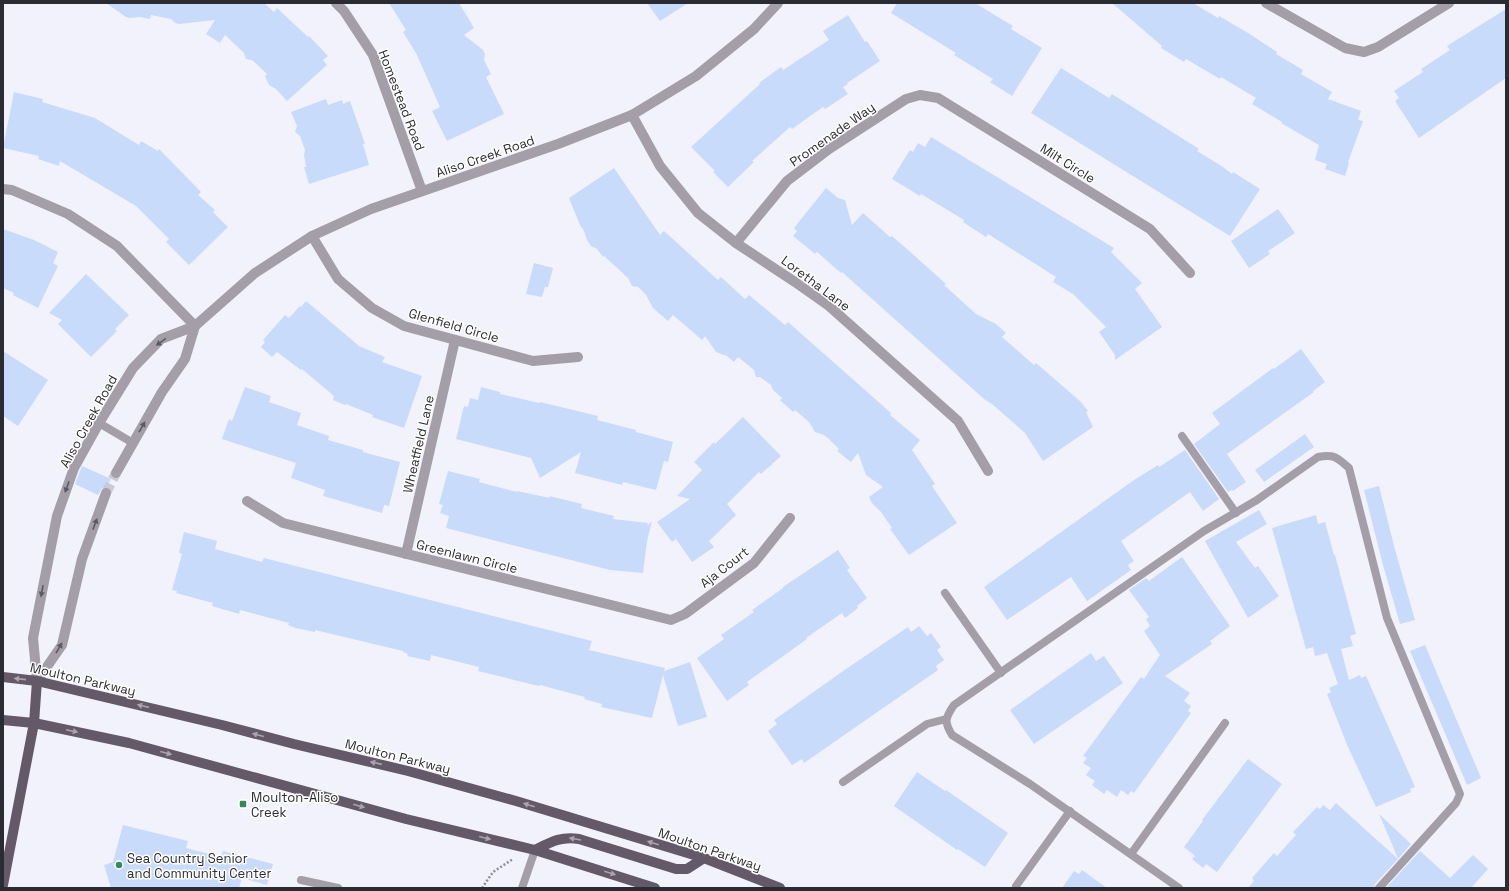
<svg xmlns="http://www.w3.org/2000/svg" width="1509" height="891" font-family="'Space Grotesk',sans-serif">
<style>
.building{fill:#c9dbfa}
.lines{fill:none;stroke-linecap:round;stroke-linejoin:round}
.tertiary-tunnel{stroke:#cacad4;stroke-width:10;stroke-dasharray:10 5;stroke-linecap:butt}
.path{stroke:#8d8d96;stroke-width:2.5;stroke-dasharray:2 2;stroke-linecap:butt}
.service{stroke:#a49ea8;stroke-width:8}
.minor{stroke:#a49ea8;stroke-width:10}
.tertiary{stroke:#a49ea8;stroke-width:10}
.primary{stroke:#645969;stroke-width:10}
.oneway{fill:#5b5962}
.oneway2{fill:#aaa4ac}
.poi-dot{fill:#358a5d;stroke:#fff;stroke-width:1.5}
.labels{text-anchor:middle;stroke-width:3;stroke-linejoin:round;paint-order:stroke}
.street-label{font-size:13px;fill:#2b2b34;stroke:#fff}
.poi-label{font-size:13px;fill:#2b2b34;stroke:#fff;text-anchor:start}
</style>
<rect width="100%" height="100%" fill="#f2f2fc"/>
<g class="building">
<polygon points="106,3 264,3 274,12 277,8 308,37 309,36 328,56 323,60 327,65 287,101 276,89 269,85 265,76 267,74 252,60 246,59 244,53 225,35 220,43 206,34 215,20 179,24 175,23 171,19 151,15 150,19 140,17 129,18 126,17"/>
<polygon points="389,3 459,3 474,28 464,35 483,50 485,54 484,60 491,74 486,77 504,114 447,141 432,111 440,107 416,53 403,32 406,30"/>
<polygon points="647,3 688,3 660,21"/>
<polygon points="897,3 975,3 1013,26 1011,29 1042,48 1012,96 990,82 993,79 954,55 956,53 891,13"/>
<polygon points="1112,3 1193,3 1218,18 1219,16 1248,33 1277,52 1276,54 1303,70 1301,74 1332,92 1328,99 1361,111 1358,120 1363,121 1348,162 1349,163 1345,176 1325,169 1327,164 1315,160 1319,145 1281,123 1282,122 1252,104 1256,98 1221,77 1220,79 1186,59 1184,62 1161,48 1162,46"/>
<polygon points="1506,9 1506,78 1419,138 1395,101 1399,98 1394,91 1423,72 1421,69 1450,50 1447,46"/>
<polygon points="848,15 865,42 867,41 880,61 847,83 848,84 843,87 848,94 825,109 823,107 792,129 790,127 752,161 754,162 728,187 713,172 715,171 691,147 760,84 759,83 781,67 783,70 829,40 823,31"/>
<polygon points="1061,68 1109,98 1112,94 1199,149 1197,151 1223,167 1232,174 1233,172 1260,189 1230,236 1031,113"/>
<polygon points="14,92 43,99 42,102 95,118 139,145 141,141 158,151 159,149 201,192 198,195 215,210 213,212 228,227 189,265 166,242 169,239 136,206 60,161 59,166 38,159 39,156 3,148"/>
<polygon points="326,99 328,105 342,100 343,104 350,101 365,144 363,144 369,165 309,184 304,167 306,167 304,155 305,150 300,136 295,132 297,126 291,112"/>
<polygon points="931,137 1114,248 1111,252 1142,283 1135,289 1162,327 1115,360 1115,355 1099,332 1106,327 1073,294 1053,282 1056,277 988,234 986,237 963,222 964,220 921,194 920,196 892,179 910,150 913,152 918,143 925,147"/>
<polygon points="614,168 660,235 664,231 718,280 721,277 745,299 749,295 785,325 788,322 891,413 890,415 920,440 912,450 935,484 932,486 957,523 909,555 890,529 892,528 881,512 872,503 869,497 883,487 866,475 858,453 851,462 837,451 839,449 829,439 824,435 815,432 809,422 795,410 793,412 780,400 782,398 773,390 771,385 760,377 756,377 754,370 738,357 734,362 727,356 716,352 705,336 702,340 673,315 668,321 653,308 646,295 638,287 632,286 628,278 604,256 603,257 597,249 591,246 587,240 584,231 580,225 569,198"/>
<polygon points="826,188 838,198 845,200 852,225 863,213 890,237 892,236 916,257 946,284 944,285 976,314 996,324 1006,333 1002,337 1034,365 1036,363 1081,402 1088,411 1086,412 1093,427 1043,461 1025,433 992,404 984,399 842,272 841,273 817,252 815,254 793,236 797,231 794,228"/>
<polygon points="1278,209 1295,233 1268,251 1270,254 1249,268 1231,241"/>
<polygon points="3,229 34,240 58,252 53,263 58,266 38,308 13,295 14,293 3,288"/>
<polygon points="534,263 553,268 548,287 545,287 542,297 526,294"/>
<polygon points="86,274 129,315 115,329 117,331 91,357 58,324 62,320 49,313"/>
<polygon points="306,301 359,346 385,357 382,362 422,376 404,428 372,417 373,415 346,404 345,405 333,400 334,396 302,369 301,370 277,352 272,357 261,347 265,342 263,340 285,315 289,318 300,306 301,307"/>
<polygon points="1301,349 1325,382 1313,391 1314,392 1227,454 1246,482 1233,491 1232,490 1228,492 1194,444 1220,424 1212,413 1273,368 1274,369"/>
<polygon points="3,351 48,380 18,426 3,416"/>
<polygon points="245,387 271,396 269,402 301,413 297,425 329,436 328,440 363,450 363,452 400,462 389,506 384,505 382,513 323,496 325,490 291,478 296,463 222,439 229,419 232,421"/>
<polygon points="481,387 500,392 500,394 539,403 540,402 598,416 597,420 636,430 636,432 673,442 668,462 664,461 656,490 623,482 622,485 575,473 581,452 540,478 531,458 456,439 464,406 468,407 470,398 478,400"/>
<polygon points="743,417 781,456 761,474 759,472 727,504 736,515 709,541 714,547 692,562 676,539 672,542 657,522 690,499 677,496 702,470 694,462 714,442 715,444"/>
<polygon points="1305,434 1314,447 1264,482 1255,470"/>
<polygon points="1185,450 1219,499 1203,511 1190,492 1121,541 1134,561 1128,565 1131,570 1087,601 1071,577 1007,620 984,587 1134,480 1158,465 1159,467"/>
<polygon points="82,466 111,479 107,487 102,488 98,495 75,484"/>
<polygon points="448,471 480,479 479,482 517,492 517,491 550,498 549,496 582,504 581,508 614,516 613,519 648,523 647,526 652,521 647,541 643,573 610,570 446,528 449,516 440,513 443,505 439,504"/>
<polygon points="1379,486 1394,546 1415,620 1400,624 1383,565 1364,490"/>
<polygon points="1259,510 1267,524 1236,542 1255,568 1258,566 1279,596 1248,618 1205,541"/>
<polygon points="1316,515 1318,524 1325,522 1334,555 1335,555 1356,634 1350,636 1353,646 1341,649 1349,680 1360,675 1361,678 1366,676 1415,787 1410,789 1411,792 1376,807 1348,747 1327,694 1331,692 1329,688 1338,684 1327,653 1315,656 1313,647 1306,649 1272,528"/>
<polygon points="184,532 217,541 215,549 262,562 264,558 592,641 589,650 665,668 664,671 690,662 707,717 678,726 663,675 652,718 601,707 602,704 584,699 585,697 540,685 539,686 478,671 479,667 431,655 430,661 407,656 408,654 403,652 403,651 315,630 315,632 295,628 288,625 289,623 240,610 239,614 212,606 213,603 176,593 177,591 172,590 182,554 179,553"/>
<polygon points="838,550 850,568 847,570 867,598 857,606 858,608 845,618 842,613 806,638 807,639 747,682 749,685 727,701 697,658 724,639 721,635 754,612 752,610 783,588 783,587"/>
<polygon points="1182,557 1230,626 1210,641 1212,644 1165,676 1190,693 1184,701 1191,706 1188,711 1191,713 1134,793 1131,791 1128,795 1121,790 1117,797 1107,790 1104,794 1092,785 1095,781 1086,775 1091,768 1083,763 1087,758 1083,756 1141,677 1144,679 1160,655 1144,631 1150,626 1146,619 1149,617 1129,590 1146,578 1149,581"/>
<polygon points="919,626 927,636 931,633 941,647 937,650 944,660 936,666 938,670 804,763 802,759 792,765 768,731 777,724 774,720 846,669 908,627 911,632"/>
<polygon points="1425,645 1481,778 1467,785 1410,651"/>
<polygon points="1091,653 1096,661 1104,656 1123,683 1034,744 1010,710"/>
<polygon points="1248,759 1282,784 1217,872 1206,864 1203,868 1192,859 1195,856 1184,847 1203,821 1202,820"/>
<polygon points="917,772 945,791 946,790 1008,833 985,867 958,849 957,850 894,806"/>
<polygon points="1336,803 1398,859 1375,884 1374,888 1248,888 1254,881 1252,878 1274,853 1277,856 1296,835 1293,832 1317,807 1320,809 1323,805 1330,810"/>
<polygon points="1379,814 1411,844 1398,859 1392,844"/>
<polygon points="123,825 188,841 186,848 221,857 223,851 273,864 267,885 242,878 239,888 111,888 104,865 113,862"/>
<polygon points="1420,851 1450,878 1473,855 1488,869 1471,888 1386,888"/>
<polygon points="1082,870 1107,888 1062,888 1074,871 1079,874"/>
</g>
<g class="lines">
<polyline class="tertiary-tunnel" points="106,493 116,473"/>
<polyline class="path" points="482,888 493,872 513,859"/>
<g class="service">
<polyline points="99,423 133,443"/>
<polyline points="1182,436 1236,513"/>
<polyline points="945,593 1001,673"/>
<polyline points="843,782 927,724 946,719"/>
<polyline points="1131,854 1225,723"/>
<polyline points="301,880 338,888"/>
<polyline points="1016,886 1070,811"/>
<polyline points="522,888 535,850"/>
<path d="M1179,888L1030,784L952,735C944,722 945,718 954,705L1204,531L1257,500L1318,457C1334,454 1337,457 1349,468L1387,618L1460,794L1456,803L1379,888"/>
</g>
<g class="minor">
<polyline points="336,3 344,11 373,55 422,191"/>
<polyline points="1266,3 1345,48 1364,52 1378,47 1449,3"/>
<polyline points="632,115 660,166 698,213 736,243 795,282 829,306 958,421 988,471"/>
<polyline points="3,189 12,190 68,214 117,246 195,326"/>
<polyline points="312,236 338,279 372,308 404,326 533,361 578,357"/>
<polyline points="736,243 787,181 829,149 906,99 920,95 938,98 1150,229 1190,273"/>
<polyline points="247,501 283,523 671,620 685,614 754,563 790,518"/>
<polyline points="406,554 455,340"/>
</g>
<g class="tertiary">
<polyline points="116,473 162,392 185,359 195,326"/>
<polyline points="37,681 33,638 57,516 74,468 99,423 133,368 161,339 195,326 255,273 312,236 371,209 558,144 632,115 696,76 754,29 778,3"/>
<polyline points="37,681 62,645 82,559 106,493"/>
</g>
<g class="primary">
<polyline points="3,677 37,681 222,725 294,744 408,771 516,801 704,858 780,888"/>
<polyline points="3,720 34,723 129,743 406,819 535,850 655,888"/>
<path d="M535,850C551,842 561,836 579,839L676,869H687L704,858"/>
<polyline points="3,885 34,723 37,681"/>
</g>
</g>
<defs><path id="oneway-solid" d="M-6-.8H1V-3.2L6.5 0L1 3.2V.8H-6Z"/></defs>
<g class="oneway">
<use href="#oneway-solid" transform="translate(161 342) rotate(144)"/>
<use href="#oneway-solid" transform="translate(142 427) rotate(-60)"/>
<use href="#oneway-solid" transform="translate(67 487) rotate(110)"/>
<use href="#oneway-solid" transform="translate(95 524) rotate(-70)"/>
<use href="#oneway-solid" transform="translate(42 591) rotate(101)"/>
<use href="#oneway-solid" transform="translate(59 648) rotate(-60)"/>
</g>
<g class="oneway2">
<use href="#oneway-solid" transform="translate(20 679) rotate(-174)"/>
<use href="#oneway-solid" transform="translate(143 706) rotate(-167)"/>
<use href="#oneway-solid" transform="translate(72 731) rotate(12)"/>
<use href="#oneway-solid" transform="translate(258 735) rotate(-165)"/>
<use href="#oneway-solid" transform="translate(166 753) rotate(15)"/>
<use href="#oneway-solid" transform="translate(376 763) rotate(-167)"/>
<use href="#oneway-solid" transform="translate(529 805) rotate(-163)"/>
<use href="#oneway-solid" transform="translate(359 806) rotate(16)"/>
<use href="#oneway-solid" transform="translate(485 838) rotate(14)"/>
<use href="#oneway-solid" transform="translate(575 839) rotate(-170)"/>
<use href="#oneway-solid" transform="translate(653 843) rotate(-163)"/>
<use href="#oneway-solid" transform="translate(610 873) rotate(17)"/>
</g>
<g class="poi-dot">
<rect x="239" y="800" width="8" height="8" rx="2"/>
<circle cx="119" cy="865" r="4"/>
</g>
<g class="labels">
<g class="street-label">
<text transform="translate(402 100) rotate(69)" y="5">Homestead Road</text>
<text transform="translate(832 134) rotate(-35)" y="5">Promenade Way</text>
<text transform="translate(485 156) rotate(-19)" y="5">Aliso Creek Road</text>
<text transform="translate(1068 163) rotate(32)" y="5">Milt Circle</text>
<text transform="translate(816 283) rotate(37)" y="5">Loretha Lane</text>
<text transform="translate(454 325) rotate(16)" y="5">Glenfield Circle</text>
<text transform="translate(88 421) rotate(-61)" y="5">Aliso Creek Road</text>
<text transform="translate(418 444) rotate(-77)" y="5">Wheatfield Lane</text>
<text transform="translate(467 556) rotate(14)" y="5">Greenlawn Circle</text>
<text transform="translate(724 567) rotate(-38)" y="5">Aja Court</text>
<text transform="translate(83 679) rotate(13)" y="5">Moulton Parkway</text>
<text transform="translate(398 756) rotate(14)" y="5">Moulton Parkway</text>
<text transform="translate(710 849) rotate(19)" y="5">Moulton Parkway</text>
</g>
<g class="poi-label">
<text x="251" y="802">Moulton-Aliso<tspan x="251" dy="15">Creek</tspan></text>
<text x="127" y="863">Sea Country Senior<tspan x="127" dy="15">and Community Center</tspan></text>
</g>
</g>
<rect width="1509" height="891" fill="none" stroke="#2b2b34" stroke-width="8"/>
</svg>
